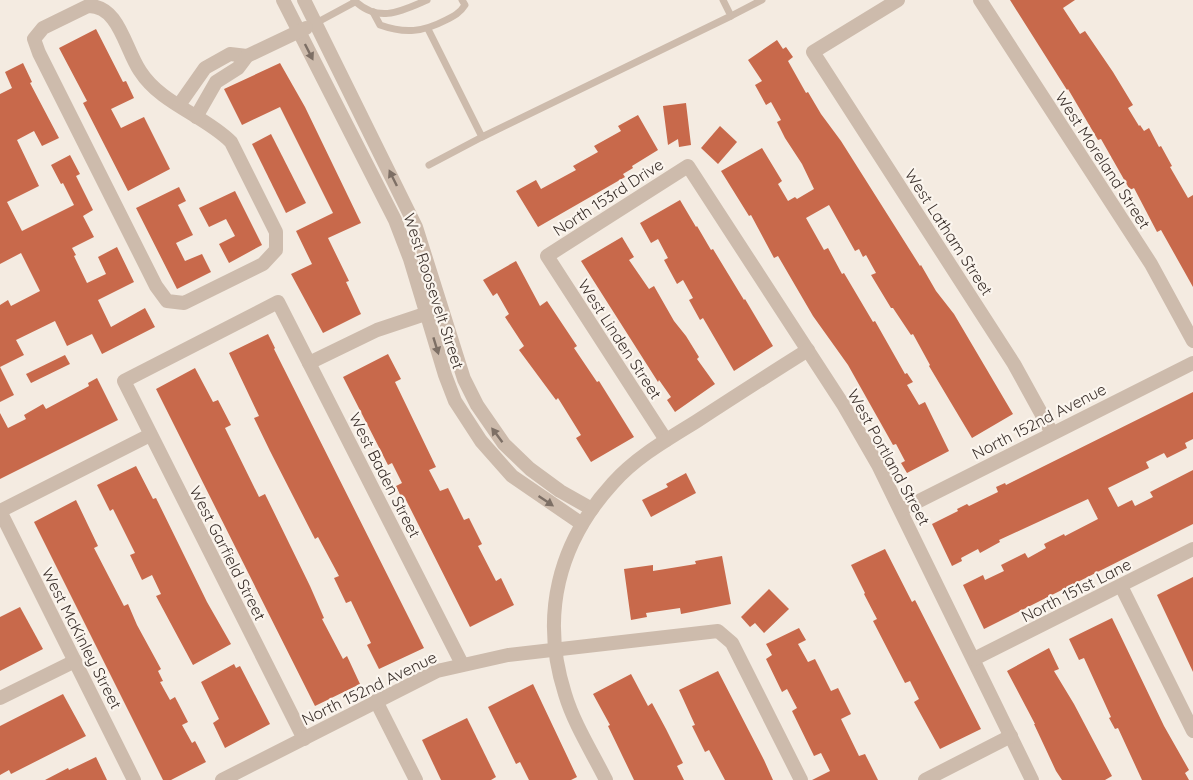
<svg xmlns="http://www.w3.org/2000/svg" width="1193" height="780" font-family="Quicksand,sans-serif">
<style>
.building{fill:#c8694b}
.lines{fill:none;stroke-linecap:round;stroke-linejoin:round}
.service{stroke:#cdbbac;stroke-width:7}
.minor{stroke:#cdbbac;stroke-width:14}
.oneway{fill:#7d6f65}
.labels{text-anchor:middle;stroke-width:4.5;stroke-linejoin:round;paint-order:stroke}
.street-label{font-size:16px;fill:#3b302b;stroke:#fbf5ee}
</style>
<rect width="100%" height="100%" fill="#f4ebe1"/>
<g class="building">
<polygon points="1010,0 1075,0 1063,8 1080,34 1085,31 1113,72 1133,105 1128,108 1139,126 1140,125 1144,131 1149,128 1159,147 1161,146 1172,166 1170,167 1188,198 1193,195 1193,287 1161,230 1157,232 1134,188 1130,190 1101,139 1098,140 1068,89 1067,90"/>
<polygon points="96,29 123,82 126,81 134,98 111,109 121,128 144,117 170,169 128,191 83,103 87,101 59,48"/>
<polygon points="777,40 783,49 786,47 793,57 788,61 806,93 808,92 821,114 841,141 920,266 921,265 936,291 954,314 1013,414 972,438 929,366 930,365 913,334 911,335 893,308 891,308 871,275 876,273 866,255 863,257 859,249 855,251 829,205 806,218 824,250 828,248 842,274 844,273 873,322 875,321 905,374 907,373 913,382 907,385 919,405 925,402 949,451 907,473 901,463 905,461 896,444 893,445 848,365 813,316 778,256 774,258 751,215 749,216 721,171 762,148 782,181 778,184 788,201 795,197 797,199 814,189 802,164 785,138 777,122 781,120 771,102 766,105 755,85 762,81 748,60"/>
<polygon points="23,63 32,82 30,83 59,138 42,146 34,131 17,140 39,186 7,202 22,231 74,205 63,183 61,184 51,165 70,155 80,174 76,176 93,210 83,216 94,237 72,248 76,255 74,256 87,283 106,274 98,257 117,247 134,282 98,300 111,327 145,308 155,327 102,354 92,334 67,346 55,321 16,340 24,355 0,367 14,395 0,402 0,305 8,300 11,306 40,291 21,253 0,264 0,94 12,88 5,72"/>
<polygon points="280,63 305,107 361,223 328,238 349,281 346,282 361,314 323,333 291,274 312,264 296,231 333,213 280,107 242,125 224,89"/>
<polygon points="686,103 691,145 679,147 678,139 668,145 663,106"/>
<polygon points="638,115 658,150 632,166 633,168 623,174 625,177 538,227 516,191 536,180 541,189 576,170 573,166 598,152 594,146 621,131 618,126"/>
<polygon points="720,126 737,142 718,164 701,148"/>
<polygon points="271,134 306,203 286,213 252,144"/>
<polygon points="179,187 186,201 178,205 193,235 176,243 185,261 202,254 211,272 177,289 136,208"/>
<polygon points="235,191 262,245 229,263 219,244 235,236 226,219 209,227 199,208"/>
<polygon points="680,200 696,227 697,226 711,250 713,249 744,300 745,299 773,346 734,371 703,318 700,320 689,300 693,298 683,280 677,284 664,260 668,258 658,239 651,243 640,223"/>
<polygon points="622,237 634,257 629,260 649,289 654,286 674,321 686,336 699,357 697,359 715,384 675,412 667,400 671,397 659,380 658,382 581,261"/>
<polygon points="516,261 540,306 547,301 577,346 574,348 597,382 599,381 634,437 591,462 576,438 581,435 558,398 556,400 519,350 524,346 505,317 509,314 497,293 493,296 483,280"/>
<polygon points="268,334 275,348 274,349 424,648 379,669 367,645 371,643 351,601 346,603 334,578 339,576 318,537 315,539 270,451 254,418 259,416 229,353"/>
<polygon points="388,354 401,379 395,382 436,467 429,470 440,491 448,488 464,520 469,518 482,544 478,546 496,581 501,578 514,605 470,627 406,500 403,501 396,486 402,483 392,463 388,465 343,377"/>
<polygon points="65,355 70,364 31,383 26,374"/>
<polygon points="195,368 213,402 218,400 231,425 225,428 259,497 265,494 310,586 324,618 322,619 343,659 347,656 360,684 315,706 156,389"/>
<polygon points="97,378 118,420 0,479 0,413 8,428 26,419 24,415 43,404 46,409 89,386 88,383"/>
<polygon points="1193,392 1193,439 1185,443 1187,448 1167,458 1164,453 1146,462 1149,468 1108,488 1118,507 1132,500 1135,506 1153,497 1150,492 1193,470 1193,524 984,629 963,585 983,575 985,580 1004,571 1001,565 1025,553 1028,558 1046,548 1044,544 1064,534 1065,536 1098,519 1088,499 999,540 1000,542 980,553 978,549 961,558 962,561 952,566 932,524 958,511 957,509 967,504 969,506 998,492 996,487 1005,483 1006,485"/>
<polygon points="136,466 153,499 156,498 207,602 231,644 193,665 156,596 161,594 152,575 142,580 130,555 135,553 113,509 110,511 97,485"/>
<polygon points="686,473 696,493 651,517 642,500 668,487 666,484"/>
<polygon points="76,500 98,546 94,548 124,606 128,604 137,625 161,669 158,671 163,681 160,682 170,700 175,697 188,722 182,725 192,743 195,741 206,762 171,780 163,780 34,522"/>
<polygon points="885,549 912,602 915,600 981,729 940,749 914,702 919,699 910,681 905,683 873,621 877,619 864,594 865,593 851,565"/>
<polygon points="722,556 731,604 681,614 680,608 646,613 647,617 631,620 624,569 653,565 653,571 696,564 695,561"/>
<polygon points="1193,577 1193,672 1157,595"/>
<polygon points="769,589 789,609 764,633 755,623 750,627 741,617"/>
<polygon points="20,607 43,649 0,671 0,617"/>
<polygon points="1112,618 1164,726 1189,770 1185,773 1189,780 1142,780 1118,728 1115,729 1109,718 1111,717 1084,658 1079,660 1069,639"/>
<polygon points="799,628 806,640 798,644 808,662 815,659 831,691 838,688 851,714 841,719 859,756 865,754 878,780 812,780 830,771 821,753 814,756 792,711 797,708 787,689 782,692 766,659 772,655 766,644"/>
<polygon points="1049,648 1059,669 1054,671 1074,704 1112,776 1105,780 1062,780 1056,771 1034,724 1035,724 1007,671"/>
<polygon points="234,664 236,668 240,666 270,724 225,748 213,723 219,719 201,682"/>
<polygon points="718,671 764,760 773,780 725,780 709,750 705,752 692,726 695,725 679,690"/>
<polygon points="631,674 648,706 652,703 666,729 683,763 677,766 684,780 634,780 608,726 610,725 593,694"/>
<polygon points="533,684 577,777 571,780 529,780 520,762 516,764 488,707"/>
<polygon points="63,694 86,736 11,774 9,770 0,775 0,726"/>
<polygon points="467,718 496,777 491,780 441,780 422,740"/>
<polygon points="96,757 107,780 45,780 68,768 69,770"/>
</g>
<g class="lines">
<g class="service">
<path d="M354,0C378,24 402,11 427,0"/>
<path d="M373,12L380,25C405,34 423,32 446,20C454,16 460,13 465,5L462,0"/>
<polyline points="731,16 762,0"/>
<polyline points="316,23 355,2"/>
<polyline points="428,29 482,137 731,16 723,0"/>
<polyline points="429,165 482,137"/>
</g>
<g class="minor">
<polyline points="283,0 395,220 410,259 445,375 455,401 481,441 512,476 582,524"/>
<polyline points="304,0 416,227 464,379 477,405 504,444 530,469 560,491 592,509"/>
<polyline points="898,0 813,52 1014,364 1052,433"/>
<polyline points="980,0 1151,264 1193,341"/>
<path d="M88,6C119,5 125,49 140,71C161,104 204,115 231,142L276,232V250L263,264L184,303L167,301L156,286L39,53L34,39L43,28Z"/>
<polyline points="179,105 205,68 230,54 247,56"/>
<polyline points="196,117 216,82 238,68 247,56 306,28"/>
<polyline points="309,363 377,330 434,311"/>
<polyline points="666,440 547,256 688,166 844,406 878,465 1032,780"/>
<polyline points="901,510 1193,363"/>
<polyline points="1121,586 1193,731"/>
<polyline points="974,659 1193,549"/>
<polyline points="0,698 75,661"/>
<polyline points="376,701 416,780"/>
<polyline points="304,739 124,381 278,302 462,664"/>
<polyline points="134,780 0,511 150,435"/>
<polyline points="222,780 437,671 508,655 718,631 732,643 801,780"/>
<path d="M606,780C592,752 574,724 565,694C540,616 558,543 613,483C636,457 668,439 697,421C734,397 771,373 808,350"/>
<polyline points="925,780 1011,736"/>
</g>
</g>
<defs><path id="oneway-solid" d="M-6-.8H1V-3.2L6.5 0L1 3.2V.8H-6Z" transform="scale(1.5)"/></defs>
<g class="oneway">
<use href="#oneway-solid" transform="translate(309 52) rotate(63)"/>
<use href="#oneway-solid" transform="translate(393 178) rotate(-116)"/>
<use href="#oneway-solid" transform="translate(436 346) rotate(73)"/>
<use href="#oneway-solid" transform="translate(497 435) rotate(-127)"/>
<use href="#oneway-solid" transform="translate(546 501) rotate(34)"/>
</g>
<g class="labels">
<g class="street-label">
<text transform="translate(1103 160) rotate(57)" y="6">West Moreland Street</text>
<text transform="translate(608 197) rotate(-33)" y="6">North 153rd Drive</text>
<text transform="translate(949 232) rotate(57)" y="6">West Latham Street</text>
<text transform="translate(434 291) rotate(72)" y="6">West Roosevelt Street</text>
<text transform="translate(620 339) rotate(57)" y="6">West Linden Street</text>
<text transform="translate(1039 421) rotate(-27)" y="6">North 152nd Avenue</text>
<text transform="translate(889 457) rotate(61)" y="6">West Portland Street</text>
<text transform="translate(385 475) rotate(63)" y="6">West Baden Street</text>
<text transform="translate(228 553) rotate(63)" y="6">West Garfield Street</text>
<text transform="translate(1076 590) rotate(-27)" y="6">North 151st Lane</text>
<text transform="translate(82 638) rotate(63)" y="6">West McKinley Street</text>
<text transform="translate(369 688) rotate(-26)" y="6">North 152nd Avenue</text>
</g>
</g>
</svg>
